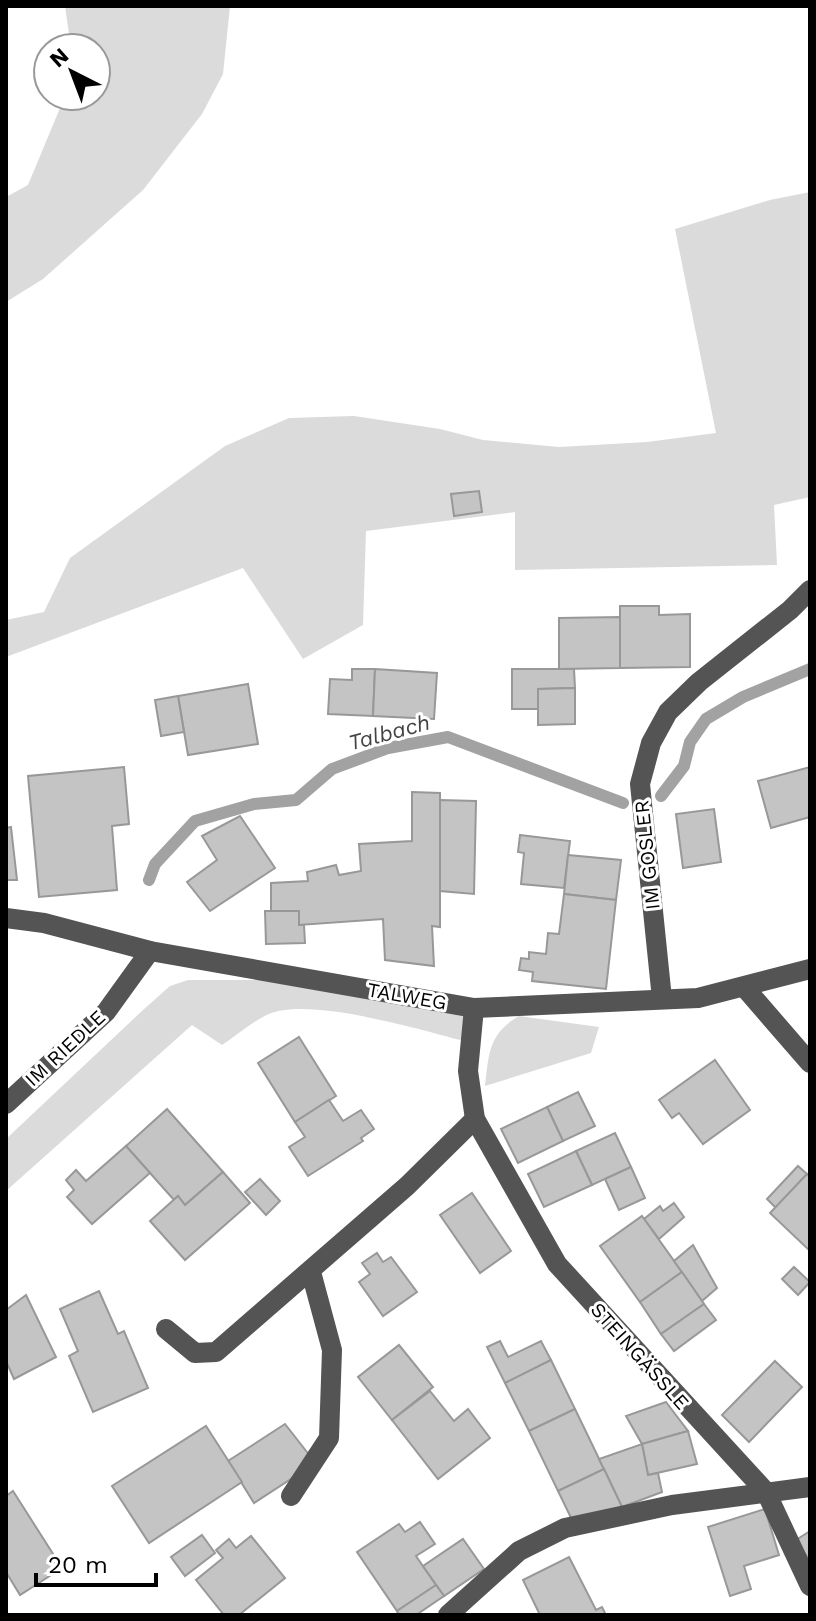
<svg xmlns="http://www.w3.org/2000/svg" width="816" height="1621" font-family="'Work Sans',sans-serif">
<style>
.green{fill:#dbdbdb}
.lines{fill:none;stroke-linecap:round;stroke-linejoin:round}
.stream{stroke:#a2a2a2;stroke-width:12}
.building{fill:#c4c4c4;stroke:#989898;stroke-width:2}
.minor{stroke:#545454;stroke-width:20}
.labels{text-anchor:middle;stroke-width:6;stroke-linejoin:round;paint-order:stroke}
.street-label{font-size:20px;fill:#000;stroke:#fff}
.water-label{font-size:22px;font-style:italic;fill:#434343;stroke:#fff}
</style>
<rect width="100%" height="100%" fill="#fff"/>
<g class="green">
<polygon points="65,6 230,6 223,74 202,114 143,190 43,279 6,302 6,197 28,185 65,96 96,96 96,48 71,48"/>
<polygon points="810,192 810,497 774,505 777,565 515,570 515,512 366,531 363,625 303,659 243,568 6,657 6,620 44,612 70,558 225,446 289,418 354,416 440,429 483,440 559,447 647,442 716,433 675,229 770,200"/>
<path d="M188,980H268L464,1014L467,1033L460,1040C418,1029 309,997 269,1014C253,1021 237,1035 222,1045L192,1025L6,1191V1139L143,1010L170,986Z"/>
<path d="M519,1016L599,1027L591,1053L485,1086C489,1054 488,1034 519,1016Z"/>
</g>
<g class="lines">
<g class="stream">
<polyline points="661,796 684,766 690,742 706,719 743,697 810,669"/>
<polyline points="149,880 155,864 195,821 254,804 296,800 332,769 388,748 448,737 623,803"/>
</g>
</g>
<g class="building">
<polygon points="479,491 482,512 454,516 451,494"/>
<polygon points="620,606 659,606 659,615 690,614 690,667 620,668"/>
<polygon points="620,617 620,668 559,669 559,618"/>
<polygon points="352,669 375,669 373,716 328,714 330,679 352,680"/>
<polygon points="375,669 437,673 434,719 373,716"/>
<polygon points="512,669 574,669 575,688 538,689 538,709 512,709"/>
<polygon points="248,684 258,744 188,755 178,696"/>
<polygon points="575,688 575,724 538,725 538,689"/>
<polygon points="178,696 184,732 161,736 155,700"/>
<polygon points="124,767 129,824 112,826 117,890 39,897 28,776"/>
<polygon points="810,767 810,817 771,828 758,781"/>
<polygon points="412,792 440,793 440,927 432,926 434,966 385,960 383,919 299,925 299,911 271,911 271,883 308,881 307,872 336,865 339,875 361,871 359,844 412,841"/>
<polygon points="440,800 476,801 474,894 440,891"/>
<polygon points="714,809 721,862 683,868 676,814"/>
<polygon points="240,816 275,868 210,911 187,882 217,860 202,836"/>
<polygon points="11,827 17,880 6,880 6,828"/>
<polygon points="520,835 570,841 564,888 521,884 524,853 518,852"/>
<polygon points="568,855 621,860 616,900 564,894"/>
<polygon points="564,894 616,900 606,989 532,981 533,972 519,970 521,958 529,959 529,952 546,954 548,933 559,934"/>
<polygon points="265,911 299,911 299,925 304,925 305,943 266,944"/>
<polygon points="299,1037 336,1096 295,1122 258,1063"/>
<polygon points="715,1060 750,1110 703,1144 679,1113 672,1118 659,1100"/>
<polygon points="578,1092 595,1126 563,1141 547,1107"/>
<polygon points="329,1100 343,1121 361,1110 374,1129 361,1138 363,1141 308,1176 289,1147 305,1137 295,1122"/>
<polygon points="547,1107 563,1141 518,1163 501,1129"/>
<polygon points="167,1109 223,1172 185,1205 178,1196 174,1200 126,1146"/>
<polygon points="615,1133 631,1167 592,1185 576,1151"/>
<polygon points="126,1146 150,1173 92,1224 67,1197 74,1190 66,1180 76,1170 86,1181"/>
<polygon points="576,1151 592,1185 544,1207 528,1174"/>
<polygon points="798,1166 807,1174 776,1208 767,1199"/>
<polygon points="631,1167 645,1198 619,1210 605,1179"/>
<polygon points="223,1172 250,1203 185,1260 150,1221 178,1196 185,1205"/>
<polygon points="807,1174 810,1177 810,1251 770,1213"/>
<polygon points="260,1179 280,1201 266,1215 245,1192"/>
<polygon points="472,1193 511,1251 480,1273 440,1215"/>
<polygon points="674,1203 684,1217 659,1239 644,1219 660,1206 663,1211"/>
<polygon points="642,1216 682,1272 640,1302 600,1246"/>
<polygon points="693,1245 717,1288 702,1301 674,1261"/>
<polygon points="377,1253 383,1262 391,1257 417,1292 383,1316 359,1282 370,1274 362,1263"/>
<polygon points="794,1267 810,1282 798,1295 782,1279"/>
<polygon points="682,1272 704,1304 661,1334 640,1302"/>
<polygon points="99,1291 118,1334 124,1331 148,1388 93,1412 69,1356 78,1351 60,1309"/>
<polygon points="26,1295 56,1357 14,1379 6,1361 6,1310"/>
<polygon points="704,1304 716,1320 674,1351 661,1334"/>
<polygon points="500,1341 508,1357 541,1341 551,1360 505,1383 487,1347"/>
<polygon points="399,1345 433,1387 392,1420 358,1377"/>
<polygon points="551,1360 575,1409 529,1431 505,1383"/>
<polygon points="775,1361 802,1387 749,1442 722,1415"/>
<polygon points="430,1391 454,1421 468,1409 490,1438 438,1479 392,1420"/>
<polygon points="666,1402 688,1431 642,1444 626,1416"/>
<polygon points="575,1409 604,1469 558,1491 529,1431"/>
<polygon points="285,1424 310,1456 297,1475 254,1503 228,1461"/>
<polygon points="206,1426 242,1482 149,1543 112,1486"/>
<polygon points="688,1431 697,1464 648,1475 642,1444"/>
<polygon points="642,1444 648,1475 658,1473 662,1492 622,1507 599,1459"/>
<polygon points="604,1469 622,1507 573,1522 558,1491"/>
<polygon points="13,1491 62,1568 20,1595 6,1572 6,1496"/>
<polygon points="765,1509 779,1555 744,1566 751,1589 730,1596 708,1527"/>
<polygon points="420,1522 435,1544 416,1556 436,1585 397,1611 357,1552 399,1524 405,1532"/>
<polygon points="810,1531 810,1561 796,1540"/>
<polygon points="202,1535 215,1553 185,1576 171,1557"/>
<polygon points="251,1536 285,1578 239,1615 224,1615 196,1580 223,1558 216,1550 229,1539 236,1548"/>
<polygon points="463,1539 484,1569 444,1596 423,1566"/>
<polygon points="569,1557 596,1610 602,1607 606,1615 540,1615 523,1580"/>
<polygon points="436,1585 444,1596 416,1615 399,1615 397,1611"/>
</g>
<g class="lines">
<g class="minor">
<polyline points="6,918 44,923 150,951 474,1008 698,998 810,969"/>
<polyline points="745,988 810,1063"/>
<polyline points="662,999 640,784 651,743 668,712 699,682 790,610 810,590"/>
<polyline points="474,1008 468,1071 475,1119 557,1264 766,1492 810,1586"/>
<polyline points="6,1104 106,1012 150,951"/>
<polyline points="166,1329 195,1353 216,1352 407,1186 475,1119"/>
<polyline points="291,1496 329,1438 332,1350 311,1272"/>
<polyline points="448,1615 519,1551 565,1528 672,1505 810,1487"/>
</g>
</g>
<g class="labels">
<g class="street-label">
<text transform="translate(647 855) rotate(-96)" y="7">IM GOSLER</text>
<text transform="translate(407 996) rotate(10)" y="7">TALWEG</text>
<text transform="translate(65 1048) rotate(-43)" y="7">IM RIEDLE</text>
<text transform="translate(640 1356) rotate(48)" y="7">STEINGÄSSLE</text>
</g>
<g class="water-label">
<text transform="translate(389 732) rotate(-15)" y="8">Talbach</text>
</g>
</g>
<rect width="816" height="1621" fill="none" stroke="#000000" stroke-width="16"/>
<g transform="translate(72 72) rotate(318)"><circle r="38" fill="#ffffff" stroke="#999999" stroke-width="2"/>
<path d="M0-6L14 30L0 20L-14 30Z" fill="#000000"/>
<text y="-12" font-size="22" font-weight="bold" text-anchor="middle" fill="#000000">N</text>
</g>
<path d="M36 1573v12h120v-12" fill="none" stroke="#000000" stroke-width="4"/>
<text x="48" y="1573" font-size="24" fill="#000000" stroke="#ffffff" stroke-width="6" paint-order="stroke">20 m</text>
</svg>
